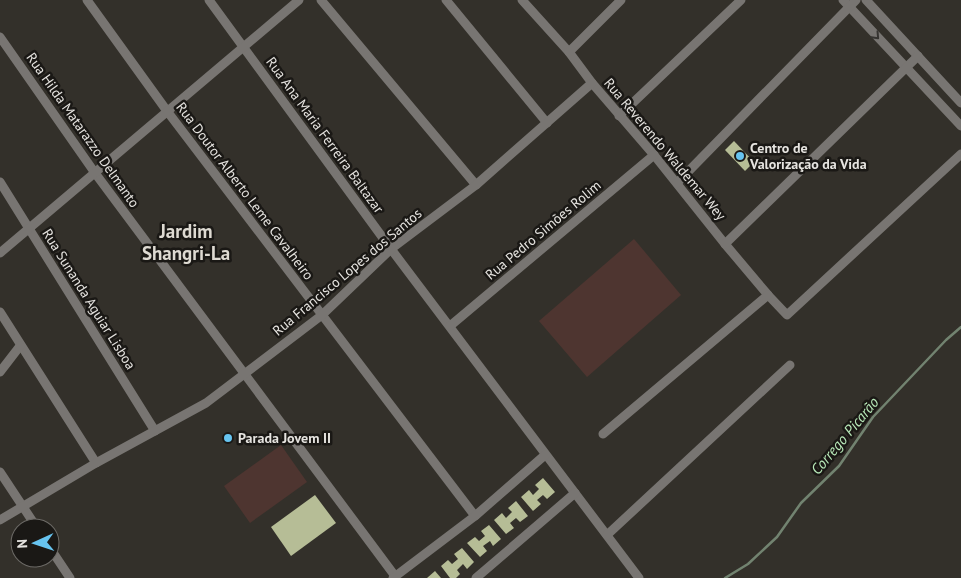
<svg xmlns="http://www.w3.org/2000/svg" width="961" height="578" font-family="'PT Sans',sans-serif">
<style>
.green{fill:#4e3530}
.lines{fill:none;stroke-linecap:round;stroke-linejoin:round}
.stream{stroke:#728370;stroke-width:2.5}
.building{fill:#b6bd96}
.minor{stroke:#787572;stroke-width:9}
.oneway{stroke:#363431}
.poi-dot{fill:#67c4f0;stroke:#1a1815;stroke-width:2}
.labels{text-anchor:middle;stroke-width:5;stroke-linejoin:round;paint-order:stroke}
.street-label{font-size:14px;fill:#e6e4e0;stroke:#1a1815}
.poi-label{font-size:14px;font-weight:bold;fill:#e6e4e0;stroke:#1a1815;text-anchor:start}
.water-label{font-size:15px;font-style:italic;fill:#b9eab9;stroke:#1a1815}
.district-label{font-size:19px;font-weight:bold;fill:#dedad2;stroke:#1a1815}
</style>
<rect width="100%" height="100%" fill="#33302a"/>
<g class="green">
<polygon points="634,239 681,295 587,377 539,321"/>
<polygon points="281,445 307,482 250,523 224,486"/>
</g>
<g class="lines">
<polyline class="stream" points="725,578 748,564 777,537 801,503 839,466 873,417 946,340 961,327"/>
</g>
<g class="building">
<polygon points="734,141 754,162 745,171 725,150"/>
<polygon points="543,478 555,492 547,499 543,495 537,500 541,504 533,511 521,497 529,490 533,495 539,489 535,485"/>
<polygon points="315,495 336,523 291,556 271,527"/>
<polygon points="516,501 528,516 520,522 516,518 510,523 514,528 506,534 494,520 502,513 506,518 512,512 508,508"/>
<polygon points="489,525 501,539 493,546 490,541 483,546 487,551 480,557 467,543 475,537 479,541 485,536 481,531"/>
<polygon points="462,548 474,562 467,569 463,564 457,570 460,574 456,578 450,578 441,566 448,560 452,564 458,559 454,554"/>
<polygon points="435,571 441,578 427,578"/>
</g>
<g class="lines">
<g class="minor">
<polyline points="87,0 167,111 475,516"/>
<polyline points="209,0 391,249 639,578"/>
<polyline points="321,0 476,185"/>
<polyline points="446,0 547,123"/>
<polyline points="522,0 569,52 592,83 654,155 725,244 768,295 787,315 961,154"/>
<polyline points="843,0 961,126"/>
<polyline points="866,0 961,103"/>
<polyline points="0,37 95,173 395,576"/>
<polyline points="569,52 621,0"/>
<polyline points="619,116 741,0"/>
<polyline points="0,182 155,431"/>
<polyline points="677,183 856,0"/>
<polyline points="725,244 918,56"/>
<polyline points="0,253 299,0"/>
<polyline points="0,312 96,463"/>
<polyline points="450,326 654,155"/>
<polyline points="0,372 20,346"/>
<polyline points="603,434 768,295"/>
<polyline points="0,472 37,528"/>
<polyline points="0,520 96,463 206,403 322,315 391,249 476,185 592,83"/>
<polyline points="607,535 790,365"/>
<polyline points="50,548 70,578"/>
<polyline points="393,578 475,516 545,455"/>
<polyline points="476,578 575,493"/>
</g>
</g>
<defs><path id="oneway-chevron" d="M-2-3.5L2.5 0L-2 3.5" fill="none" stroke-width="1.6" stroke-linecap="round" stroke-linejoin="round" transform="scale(1.25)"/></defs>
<use class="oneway" href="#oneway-chevron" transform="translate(876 36) rotate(47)"/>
<g class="poi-dot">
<circle cx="740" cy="156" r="5"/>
<circle cx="228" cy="438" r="5"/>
</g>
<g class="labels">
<g class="street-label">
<text transform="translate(83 130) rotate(55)" y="5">Rua Hilda Matarazzo Delmanto</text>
<text transform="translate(325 135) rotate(54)" y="5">Rua Ana Maria Ferreira Baltazar</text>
<text transform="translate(665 149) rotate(50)" y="5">Rua Reverendo Waldemar Wey</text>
<text transform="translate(245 191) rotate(53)" y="5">Rua Doutor Alberto Leme Cavalheiro</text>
<text transform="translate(543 230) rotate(-40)" y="5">Rua Pedro Simões Rolim</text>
<text transform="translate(347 272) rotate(-40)" y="5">Rua Francisco Lopes dos Santos</text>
<text transform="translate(89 299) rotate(58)" y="5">Rua Sunanda Aguiar Lisboa</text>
</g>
<g class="poi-label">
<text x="750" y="153">Centro de<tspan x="750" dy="16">Valorização da Vida</tspan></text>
<text x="238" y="443">Parada Jovem II</text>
</g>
<g class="water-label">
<text transform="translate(845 436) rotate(-50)" y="5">Corrego Picarão</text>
</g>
<g class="district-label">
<text x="186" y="238">Jardim<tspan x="186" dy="22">Shangri-La</tspan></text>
</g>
</g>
<g transform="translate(35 543) rotate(267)"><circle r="24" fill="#1a1815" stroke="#6c6a66"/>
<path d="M0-4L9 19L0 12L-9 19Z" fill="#67c4f0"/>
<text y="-8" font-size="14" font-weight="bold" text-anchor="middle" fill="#e6e4e0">N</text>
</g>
</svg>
